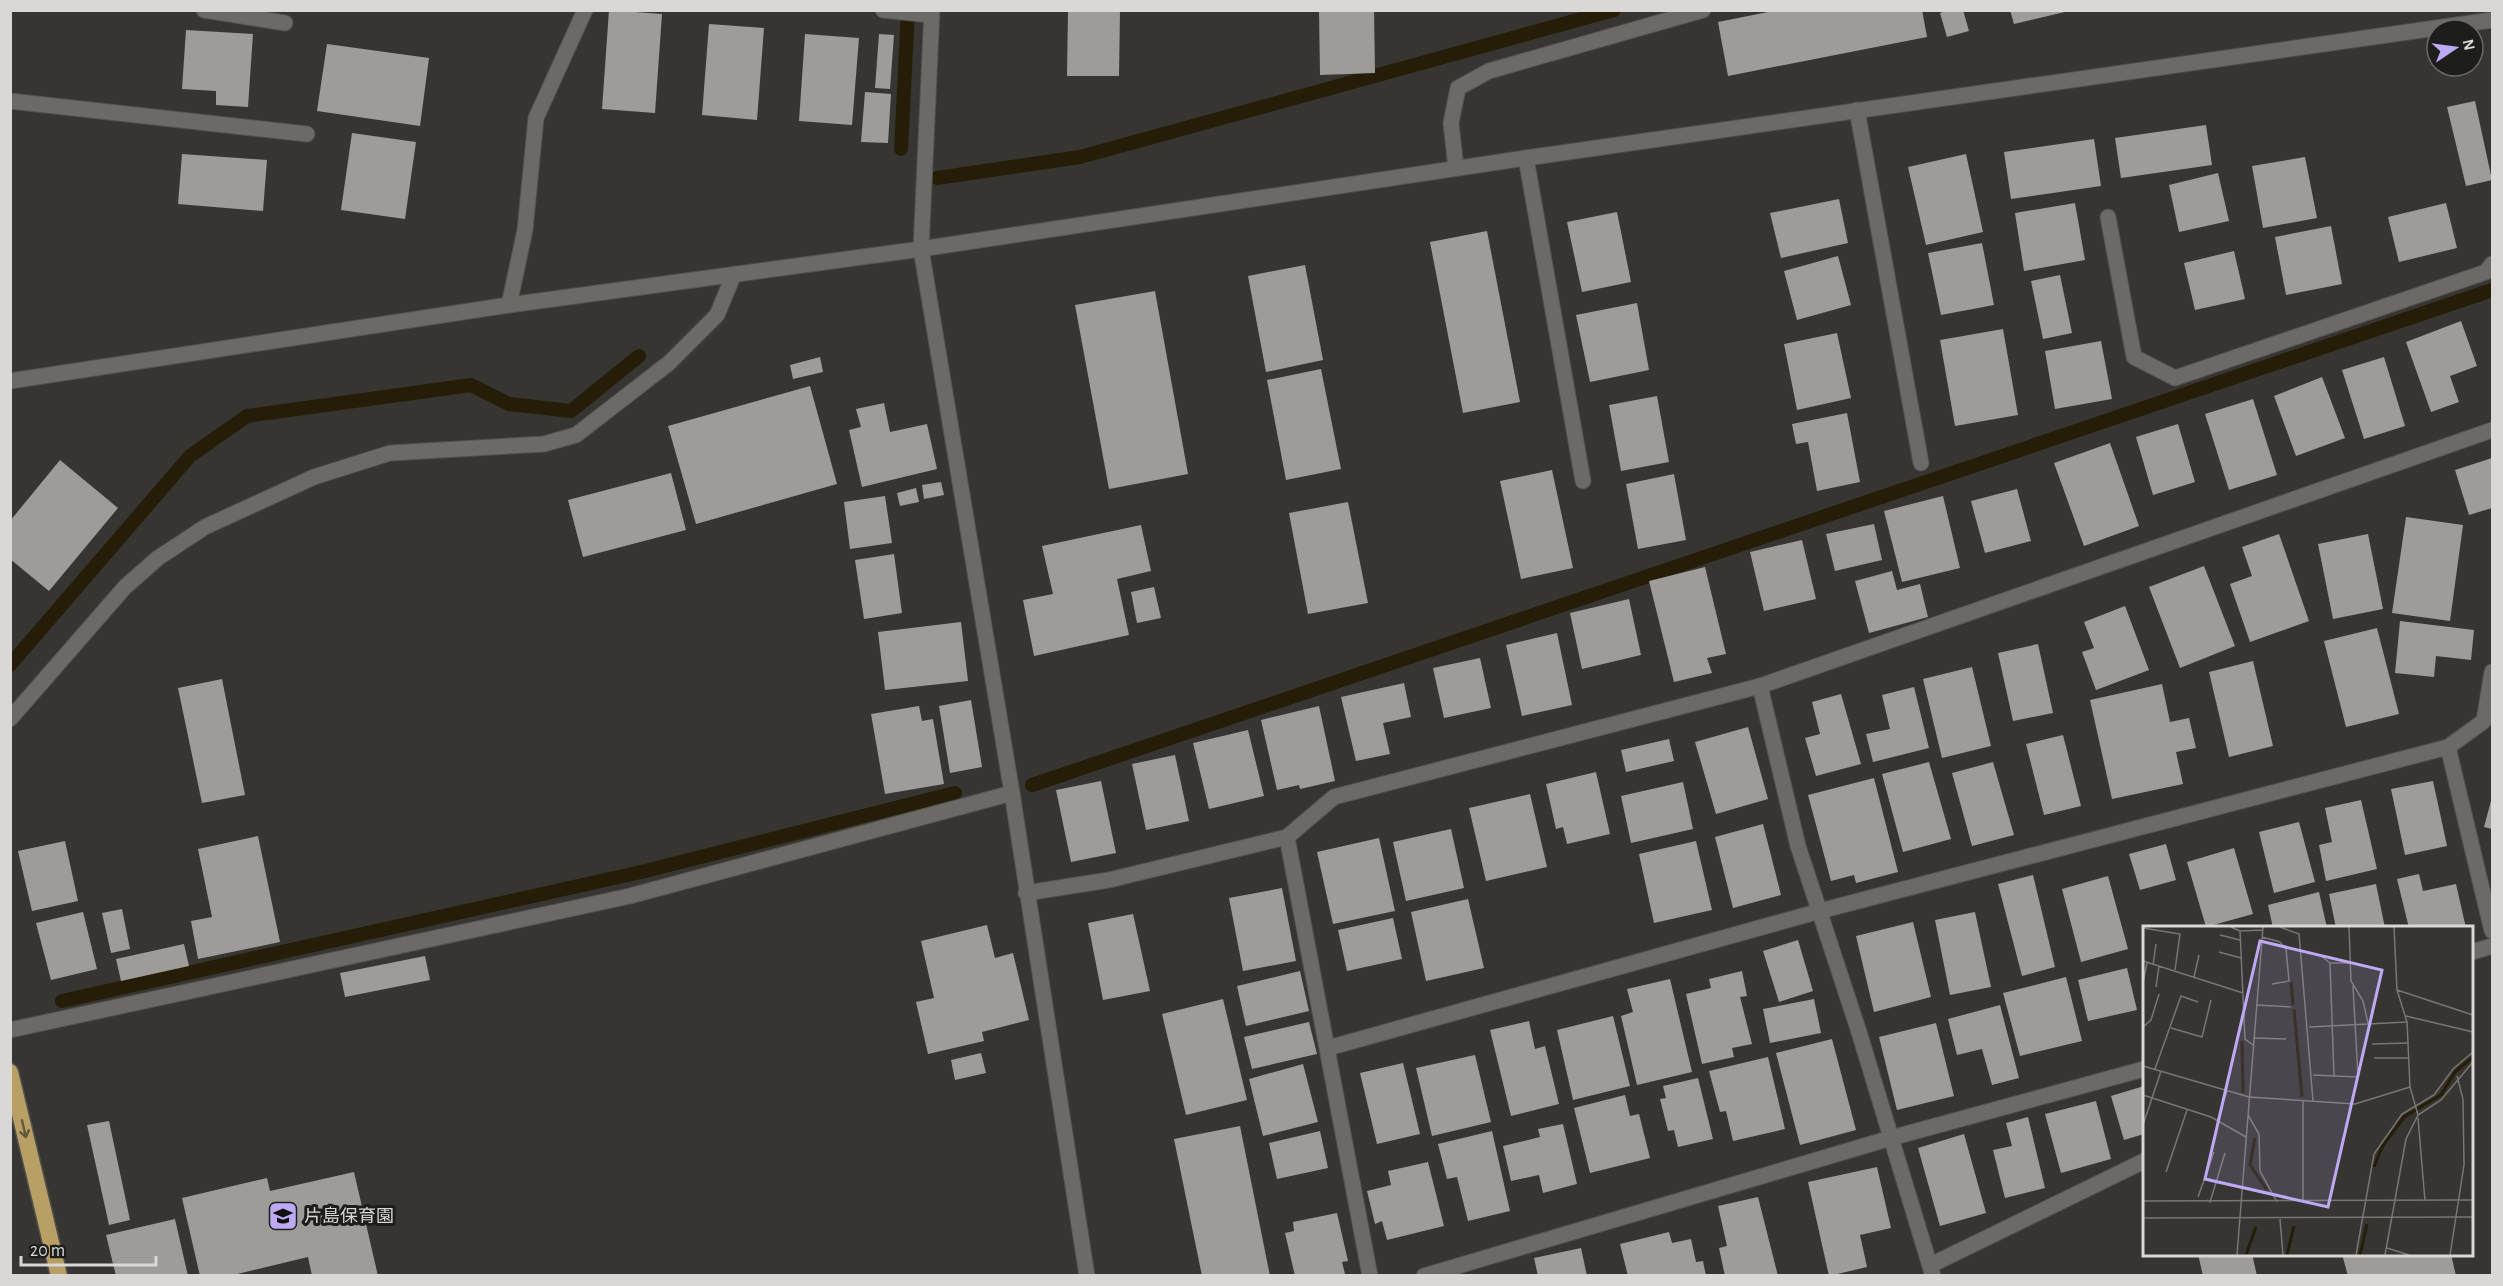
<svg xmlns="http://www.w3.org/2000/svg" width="2503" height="1286" font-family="'Alegreya Sans','Noto Sans JP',sans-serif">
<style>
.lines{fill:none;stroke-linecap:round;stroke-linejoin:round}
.stream{stroke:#261d08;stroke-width:14}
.building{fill:#9e9c99}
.minor-casing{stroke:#52514f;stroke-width:17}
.tertiary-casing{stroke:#52514f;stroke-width:17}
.trunk-casing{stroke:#52514f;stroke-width:19}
.minor{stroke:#6b6a66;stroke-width:15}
.tertiary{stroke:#6b6a66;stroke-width:15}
.trunk{stroke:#b89f64;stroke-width:16}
.oneway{stroke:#63583c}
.labels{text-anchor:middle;stroke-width:6;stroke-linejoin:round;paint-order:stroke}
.poi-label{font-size:18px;fill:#d9d8d6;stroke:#1d1d1b;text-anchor:start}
.inset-river{fill:none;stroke:#261d08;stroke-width:3}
.inset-road{fill:none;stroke:#787674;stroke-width:1.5}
.view{fill:#bea9f4;fill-opacity:0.15;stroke:#bea9f4;stroke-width:3}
.inset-edge{fill:none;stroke:#d9d8d6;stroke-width:3}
</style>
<rect width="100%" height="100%" fill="#373532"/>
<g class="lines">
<g class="stream">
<polyline points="901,149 908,10"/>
<polyline points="937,178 1080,157 1614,10"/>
<polyline points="10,665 190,456 247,416 471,385 509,404 571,411 639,356"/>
<polyline points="1032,785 2492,290"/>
<polyline points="62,1001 641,872 955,793"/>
</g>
</g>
<g class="building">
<polygon points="609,10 662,14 655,113 602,109"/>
<polygon points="1068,10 1120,10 1119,76 1067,76"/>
<polygon points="1319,10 1374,10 1375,73 1320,75"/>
<polygon points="1778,10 1922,10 1927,37 1728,76 1718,22"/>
<polygon points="1948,10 1963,10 1969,31 1947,37 1940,13"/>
<polygon points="2010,10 2069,10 2069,11 2014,24"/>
<polygon points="709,24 764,28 757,120 702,115"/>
<polygon points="186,30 253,34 248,107 216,105 216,91 182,89"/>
<polygon points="805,34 859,38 852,125 799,121"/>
<polygon points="879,34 894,35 890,89 875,88"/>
<polygon points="327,44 429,58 420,126 317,111"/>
<polygon points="865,92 891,94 888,143 861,142"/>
<polygon points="2475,101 2492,180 2466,186 2447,107"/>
<polygon points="2206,125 2212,165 2121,178 2115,138"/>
<polygon points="352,133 416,142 405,219 341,210"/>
<polygon points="2094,139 2101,186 2011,199 2004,152"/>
<polygon points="182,154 267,160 263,211 178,204"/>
<polygon points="1966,154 1983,232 1926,245 1908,167"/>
<polygon points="2305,157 2317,218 2263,228 2252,166"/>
<polygon points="2218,173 2229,221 2179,232 2169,185"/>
<polygon points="1839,199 1848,243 1781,258 1770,213"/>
<polygon points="2075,203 2085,260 2024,271 2015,213"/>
<polygon points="2446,203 2457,248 2399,262 2388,217"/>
<polygon points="1617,212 1631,282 1582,292 1567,222"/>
<polygon points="2331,226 2342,284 2286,295 2275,237"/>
<polygon points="1487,231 1520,402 1463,413 1430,242"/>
<polygon points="1982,243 1994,305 1941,315 1928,253"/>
<polygon points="2234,251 2245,299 2195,310 2184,263"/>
<polygon points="1838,256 1851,305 1797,320 1784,271"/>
<polygon points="1305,265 1323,360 1266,372 1248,276"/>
<polygon points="2060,275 2072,333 2043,339 2031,281"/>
<polygon points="1155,291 1188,474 1109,489 1075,305"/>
<polygon points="1637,303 1649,370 1590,382 1576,315"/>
<polygon points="2461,321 2477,366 2450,376 2459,402 2431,412 2406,342"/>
<polygon points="2003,329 2018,415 1955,426 1940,340"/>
<polygon points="1837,333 1851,398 1797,410 1784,344"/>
<polygon points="2101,341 2112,399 2055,409 2045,351"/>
<polygon points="820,357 823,372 793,379 790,365"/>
<polygon points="2384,357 2405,426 2364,439 2342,370"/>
<polygon points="1321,369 1341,469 1286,480 1267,380"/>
<polygon points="2322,377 2345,438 2296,456 2274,396"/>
<polygon points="810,386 837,484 696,524 668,426"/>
<polygon points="1657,396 1669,462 1621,471 1609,405"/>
<polygon points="2253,399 2277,475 2229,490 2205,414"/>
<polygon points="884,403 890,432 927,424 937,469 862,487 849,430 861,427 856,409"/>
<polygon points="1847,413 1860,482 1817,491 1808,442 1796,444 1792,424"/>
<polygon points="2178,424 2195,482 2153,495 2136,437"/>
<polygon points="2110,443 2139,526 2084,546 2054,463"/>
<polygon points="2492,458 2492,508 2469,515 2455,470"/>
<polygon points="60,460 118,508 49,591 10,559 10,521"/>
<polygon points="1552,470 1573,568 1521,579 1500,481"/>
<polygon points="671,473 686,530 583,557 568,500"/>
<polygon points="1674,474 1686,540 1638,549 1626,484"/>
<polygon points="941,482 944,495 924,499 922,485"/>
<polygon points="916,488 919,502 900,506 897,493"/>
<polygon points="2017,489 2031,541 1985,553 1971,501"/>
<polygon points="885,496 892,543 850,549 844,502"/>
<polygon points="1943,496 1960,568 1902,582 1884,511"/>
<polygon points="1348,502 1368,603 1308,614 1289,513"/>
<polygon points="2406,517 2463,525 2450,621 2392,613"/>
<polygon points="1874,524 1882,560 1835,571 1826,534"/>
<polygon points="1141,525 1151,571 1117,579 1129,635 1034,656 1023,600 1053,594 1042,546"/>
<polygon points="2279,534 2309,621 2250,642 2230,584 2252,576 2242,547"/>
<polygon points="2368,534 2383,609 2333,619 2318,544"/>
<polygon points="1802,540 1816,599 1764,611 1750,552"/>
<polygon points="894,554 902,613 864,619 855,560"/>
<polygon points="2204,566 2235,646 2180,668 2149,587"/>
<polygon points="1705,567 1726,654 1707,658 1712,673 1674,682 1649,581"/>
<polygon points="1892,571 1897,590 1920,584 1928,617 1869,633 1855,581"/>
<polygon points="1154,587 1161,618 1137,623 1131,592"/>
<polygon points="1629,599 1641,655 1582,669 1570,613"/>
<polygon points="2125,606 2149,670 2096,690 2082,652 2094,648 2084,622"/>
<polygon points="2400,621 2474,630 2471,660 2436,656 2434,677 2395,673"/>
<polygon points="961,622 968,681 885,690 878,632"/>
<polygon points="2377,628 2399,714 2346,727 2324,641"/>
<polygon points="1557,633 1572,705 1522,716 1506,645"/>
<polygon points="2038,644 2053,713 2013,721 1998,653"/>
<polygon points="1480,658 1491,708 1444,718 1433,668"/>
<polygon points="2253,661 2273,746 2229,757 2209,672"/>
<polygon points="1972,667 1991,746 1942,758 1923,679"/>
<polygon points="222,679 245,795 202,803 178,688"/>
<polygon points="1404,683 1411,717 1383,723 1390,754 1356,761 1341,697"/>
<polygon points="2162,684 2170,722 2189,718 2196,748 2176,752 2183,784 2112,799 2090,700"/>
<polygon points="1914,687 1929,748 1873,762 1866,734 1890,729 1882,695"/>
<polygon points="1841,694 1861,764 1816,776 1805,738 1820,734 1812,702"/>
<polygon points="971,700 982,767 950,773 939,706"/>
<polygon points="919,706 922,721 933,719 944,784 885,794 871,714"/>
<polygon points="1319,706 1335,781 1300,789 1299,785 1277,790 1261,720"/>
<polygon points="1748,727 1768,799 1716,814 1695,742"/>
<polygon points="1248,730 1264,796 1209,809 1193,743"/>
<polygon points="2063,735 2081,806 2044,815 2026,744"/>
<polygon points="1669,739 1674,761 1626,772 1621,750"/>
<polygon points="1175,755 1189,821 1146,830 1132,764"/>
<polygon points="1929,762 1951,839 1903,852 1882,774"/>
<polygon points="1993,762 2014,835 1972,846 1952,773"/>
<polygon points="1596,772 1610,834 1567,844 1563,827 1556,829 1546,784"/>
<polygon points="1874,778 1898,872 1856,883 1854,875 1831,881 1808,795"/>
<polygon points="1101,781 1116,853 1071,862 1056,790"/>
<polygon points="2433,781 2447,846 2405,855 2391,789"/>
<polygon points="1683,782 1693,829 1631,843 1621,796"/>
<polygon points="1530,794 1547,867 1486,881 1469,808"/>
<polygon points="2492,797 2492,829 2484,827"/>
<polygon points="2361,800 2377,869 2326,881 2319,845 2332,842 2325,808"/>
<polygon points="2299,822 2315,882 2274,893 2259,832"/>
<polygon points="1763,824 1781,895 1733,908 1715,837"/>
<polygon points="1451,829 1464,888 1406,901 1393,842"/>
<polygon points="258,836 280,942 198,959 191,921 212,917 198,849"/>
<polygon points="1379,838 1395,911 1333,924 1317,852"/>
<polygon points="65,841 78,901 32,911 18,851"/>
<polygon points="1696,841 1712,910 1654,923 1639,854"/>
<polygon points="2166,844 2176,880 2140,890 2129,854"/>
<polygon points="2234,848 2253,914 2206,927 2187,862"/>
<polygon points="2419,874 2423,891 2456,884 2466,928 2409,928 2397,879"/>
<polygon points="2033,875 2055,967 2022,976 1998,884"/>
<polygon points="2108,876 2128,949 2081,962 2062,889"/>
<polygon points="2376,884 2385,928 2336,928 2329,894"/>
<polygon points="1282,888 1296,961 1243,971 1229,898"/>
<polygon points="2319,892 2327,928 2273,928 2268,905"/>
<polygon points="1468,899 1484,968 1426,981 1411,912"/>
<polygon points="122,909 130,949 111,953 102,913"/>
<polygon points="83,912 97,969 51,980 36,923"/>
<polygon points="1975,912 1991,987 1950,995 1935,920"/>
<polygon points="1133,914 1150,991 1103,1000 1088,923"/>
<polygon points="1393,918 1402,959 1347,971 1338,930"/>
<polygon points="1913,922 1931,997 1874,1012 1856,936"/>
<polygon points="987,925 995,958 1013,953 1029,1020 982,1032 984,1041 928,1054 916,1002 934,998 921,941"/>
<polygon points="1798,940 1813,991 1779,1002 1763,951"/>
<polygon points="184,944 189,966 121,981 116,959"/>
<polygon points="425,956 430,980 345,997 340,973"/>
<polygon points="2127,968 2137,1010 2088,1021 2078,980"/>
<polygon points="1300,971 1309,1011 1246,1026 1237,986"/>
<polygon points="1742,971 1747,996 1740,997 1752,1044 1732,1048 1734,1057 1702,1064 1686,994 1711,988 1709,979"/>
<polygon points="2066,977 2082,1041 2020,1056 2003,993"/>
<polygon points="1670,979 1692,1072 1637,1085 1621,1016 1633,1012 1627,989"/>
<polygon points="1223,999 1247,1100 1186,1115 1162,1014"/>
<polygon points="1814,999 1821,1033 1770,1043 1763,1009"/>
<polygon points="2000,1005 2019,1078 1992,1085 1982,1049 1957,1055 1948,1019"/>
<polygon points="1613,1016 1630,1086 1573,1100 1557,1030"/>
<polygon points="1529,1021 1535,1049 1545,1046 1559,1104 1511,1116 1490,1030"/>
<polygon points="1309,1022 1317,1054 1252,1069 1244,1037"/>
<polygon points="1936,1023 1954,1096 1897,1110 1879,1037"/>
<polygon points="1832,1039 1856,1130 1800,1145 1776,1053"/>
<polygon points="981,1053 986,1073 955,1080 951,1060"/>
<polygon points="1475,1055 1491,1122 1432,1136 1416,1068"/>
<polygon points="1768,1057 1785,1129 1733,1141 1726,1111 1720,1112 1709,1071"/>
<polygon points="1403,1063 1420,1134 1377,1144 1360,1073"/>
<polygon points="1303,1064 1318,1122 1263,1136 1249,1079"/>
<polygon points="1698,1078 1713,1139 1678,1147 1674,1130 1668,1131 1660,1099 1666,1098 1663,1086"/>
<polygon points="2144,1086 2144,1134 2124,1140 2111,1096"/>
<polygon points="1625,1095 1630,1116 1639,1114 1650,1158 1590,1173 1574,1108"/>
<polygon points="2096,1101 2111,1159 2061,1173 2045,1114"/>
<polygon points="2028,1117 2045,1188 2005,1198 1993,1150 2012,1146 2006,1123"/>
<polygon points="109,1121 130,1220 109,1225 87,1125"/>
<polygon points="1563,1124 1577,1184 1543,1193 1539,1175 1511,1181 1503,1146 1540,1137 1538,1129"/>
<polygon points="1240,1126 1270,1276 1202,1276 1174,1139"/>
<polygon points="1320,1131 1328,1168 1277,1179 1269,1143"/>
<polygon points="1492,1131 1510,1211 1468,1221 1457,1177 1447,1179 1438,1144"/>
<polygon points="1964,1134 1986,1213 1940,1226 1918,1148"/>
<polygon points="1428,1162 1444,1226 1387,1240 1382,1221 1375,1224 1367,1191 1391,1185 1388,1171"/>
<polygon points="1877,1167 1891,1228 1860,1235 1867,1267 1829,1276 1808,1182"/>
<polygon points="354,1172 378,1276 312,1276 308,1257 229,1276 200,1276 182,1198 267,1178 270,1191"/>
<polygon points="1758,1197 1778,1276 1725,1276 1719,1248 1727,1246 1718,1206"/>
<polygon points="1337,1213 1348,1261 1342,1262 1345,1274 1295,1276 1285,1233 1294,1231 1293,1222"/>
<polygon points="175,1219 188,1276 116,1276 106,1235"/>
<polygon points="1669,1232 1672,1243 1691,1239 1696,1262 1703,1261 1706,1276 1628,1276 1620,1244"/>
<polygon points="1581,1248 1587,1276 1538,1276 1534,1258"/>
<polygon points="2198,1254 2252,1254 2257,1276 2203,1276"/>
<polygon points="2342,1254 2451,1254 2456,1276 2348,1276"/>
</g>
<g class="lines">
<g class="minor-casing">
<g id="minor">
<polyline points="204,10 285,23"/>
<polyline points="883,10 931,15"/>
<polyline points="932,10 921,249 1012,793 1087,1276"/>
<polyline points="10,101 307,134"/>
<polyline points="1857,110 1921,463"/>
<polyline points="1526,158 1583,481"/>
<polyline points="1456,168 1451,123 1458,88 1489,71 1703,10"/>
<polyline points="2108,217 2134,357 2175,378 2486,272 2492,264"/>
<polyline points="509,305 525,230 536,118 585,10"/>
<polyline points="1760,686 1798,846 1859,1032 1933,1276"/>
<polyline points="10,719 125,587 158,558 205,527 314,477 390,453 544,444 576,435 669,363 717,315 734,274"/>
<polyline points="2448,747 2492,931"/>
<polyline points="1287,837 1370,1276"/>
<polyline points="1026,893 1109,880 1287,837 1334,797 1760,686 2492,430"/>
<polyline points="2472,952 2492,946"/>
<polyline points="10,1030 630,896 1012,793"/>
<polyline points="1328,1048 1820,911 2448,747 2484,721 2492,672"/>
<polyline points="1931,1265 2144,1161"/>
<polyline points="1424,1276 1891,1138 2144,1069"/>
</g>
</g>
<g class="tertiary-casing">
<polyline id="tertiary" points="10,381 509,305 921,249 1526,158 2492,20"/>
</g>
<g class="trunk-casing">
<polyline id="trunk" points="10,1072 59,1276"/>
</g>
<use href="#minor" class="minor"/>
<use href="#tertiary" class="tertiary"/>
<use href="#trunk" class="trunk"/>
</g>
<defs><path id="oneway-shaft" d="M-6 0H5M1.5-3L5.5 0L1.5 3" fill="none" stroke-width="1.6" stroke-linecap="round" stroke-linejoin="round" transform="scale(1.5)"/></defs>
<use class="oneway" href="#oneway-shaft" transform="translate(24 1129) rotate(77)"/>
<defs>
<g id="school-square" transform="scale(1.5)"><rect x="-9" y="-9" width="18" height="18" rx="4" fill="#bea9f4" stroke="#1d1d1b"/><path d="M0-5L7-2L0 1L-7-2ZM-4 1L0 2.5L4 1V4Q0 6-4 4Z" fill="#111"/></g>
</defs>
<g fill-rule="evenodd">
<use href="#school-square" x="283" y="1216"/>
</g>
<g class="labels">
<g class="poi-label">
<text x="304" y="1222">片島保育園</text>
</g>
</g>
<g transform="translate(2143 926)">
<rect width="330" height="330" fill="#373532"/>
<path class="inset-river" d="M148,56L150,79M151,83L159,171M99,115L100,167M112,212L107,239L124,264M231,241L239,221L261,191L298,169L312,146L330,131M103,329L113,301M144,329L151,300M217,329L224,298"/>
<path class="inset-road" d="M88,1L97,5L120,4M137,1L156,8L170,175M206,1L208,55L220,75L225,97M0,2L37,8L32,44M97,5L102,113L110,119M77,9L97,14M119,11L137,16L143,23L146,55L129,58M76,26L98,32M177,29L187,37L191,150M0,35L100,67M187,37H207M10,39L13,18M51,51L56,29M0,56L4,37M13,61L16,40M254,64L330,89M114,79L148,81M263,90L330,106M0,101L8,94L16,68M166,101L264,96M28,102L59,111L68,74M111,112L143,113M229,118L266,117M231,132H266M0,140L106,171L212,178L267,161M12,143L38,70L55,76M170,149L215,151L210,60M0,169L68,191L103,211M160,174V276M105,189L116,208L117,245L134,276M275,189L298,174L330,136M275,192L282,275M74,196L84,165M0,199L18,145M23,246L44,184M55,271L71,226M64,274L67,276L82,227M0,275L330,274M0,292L330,291M137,293L140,329M244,322L266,329M94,329L120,1M213,329L231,228L259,188L291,169L310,143L330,126M242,329L263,213L275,189L267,161L264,96L254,64L251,1M307,329L321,239L320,173L314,150"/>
<path class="view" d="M117,15L239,44L185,281L62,253Z"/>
<rect width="330" height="330" class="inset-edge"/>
</g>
<rect width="2503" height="1286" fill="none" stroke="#d9d8d6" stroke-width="24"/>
<g transform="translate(2455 48) rotate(77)"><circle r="28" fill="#1d1d1b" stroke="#686866" stroke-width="1.5"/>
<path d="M0-4.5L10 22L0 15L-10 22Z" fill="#bea9f4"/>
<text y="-9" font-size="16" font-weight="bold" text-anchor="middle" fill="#d9d8d6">N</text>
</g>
<path d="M21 1256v9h135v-9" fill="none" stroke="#d9d8d6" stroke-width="3"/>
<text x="30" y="1256" font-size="18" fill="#d9d8d6" stroke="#1d1d1b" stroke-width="4.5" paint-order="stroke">20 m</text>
</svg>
